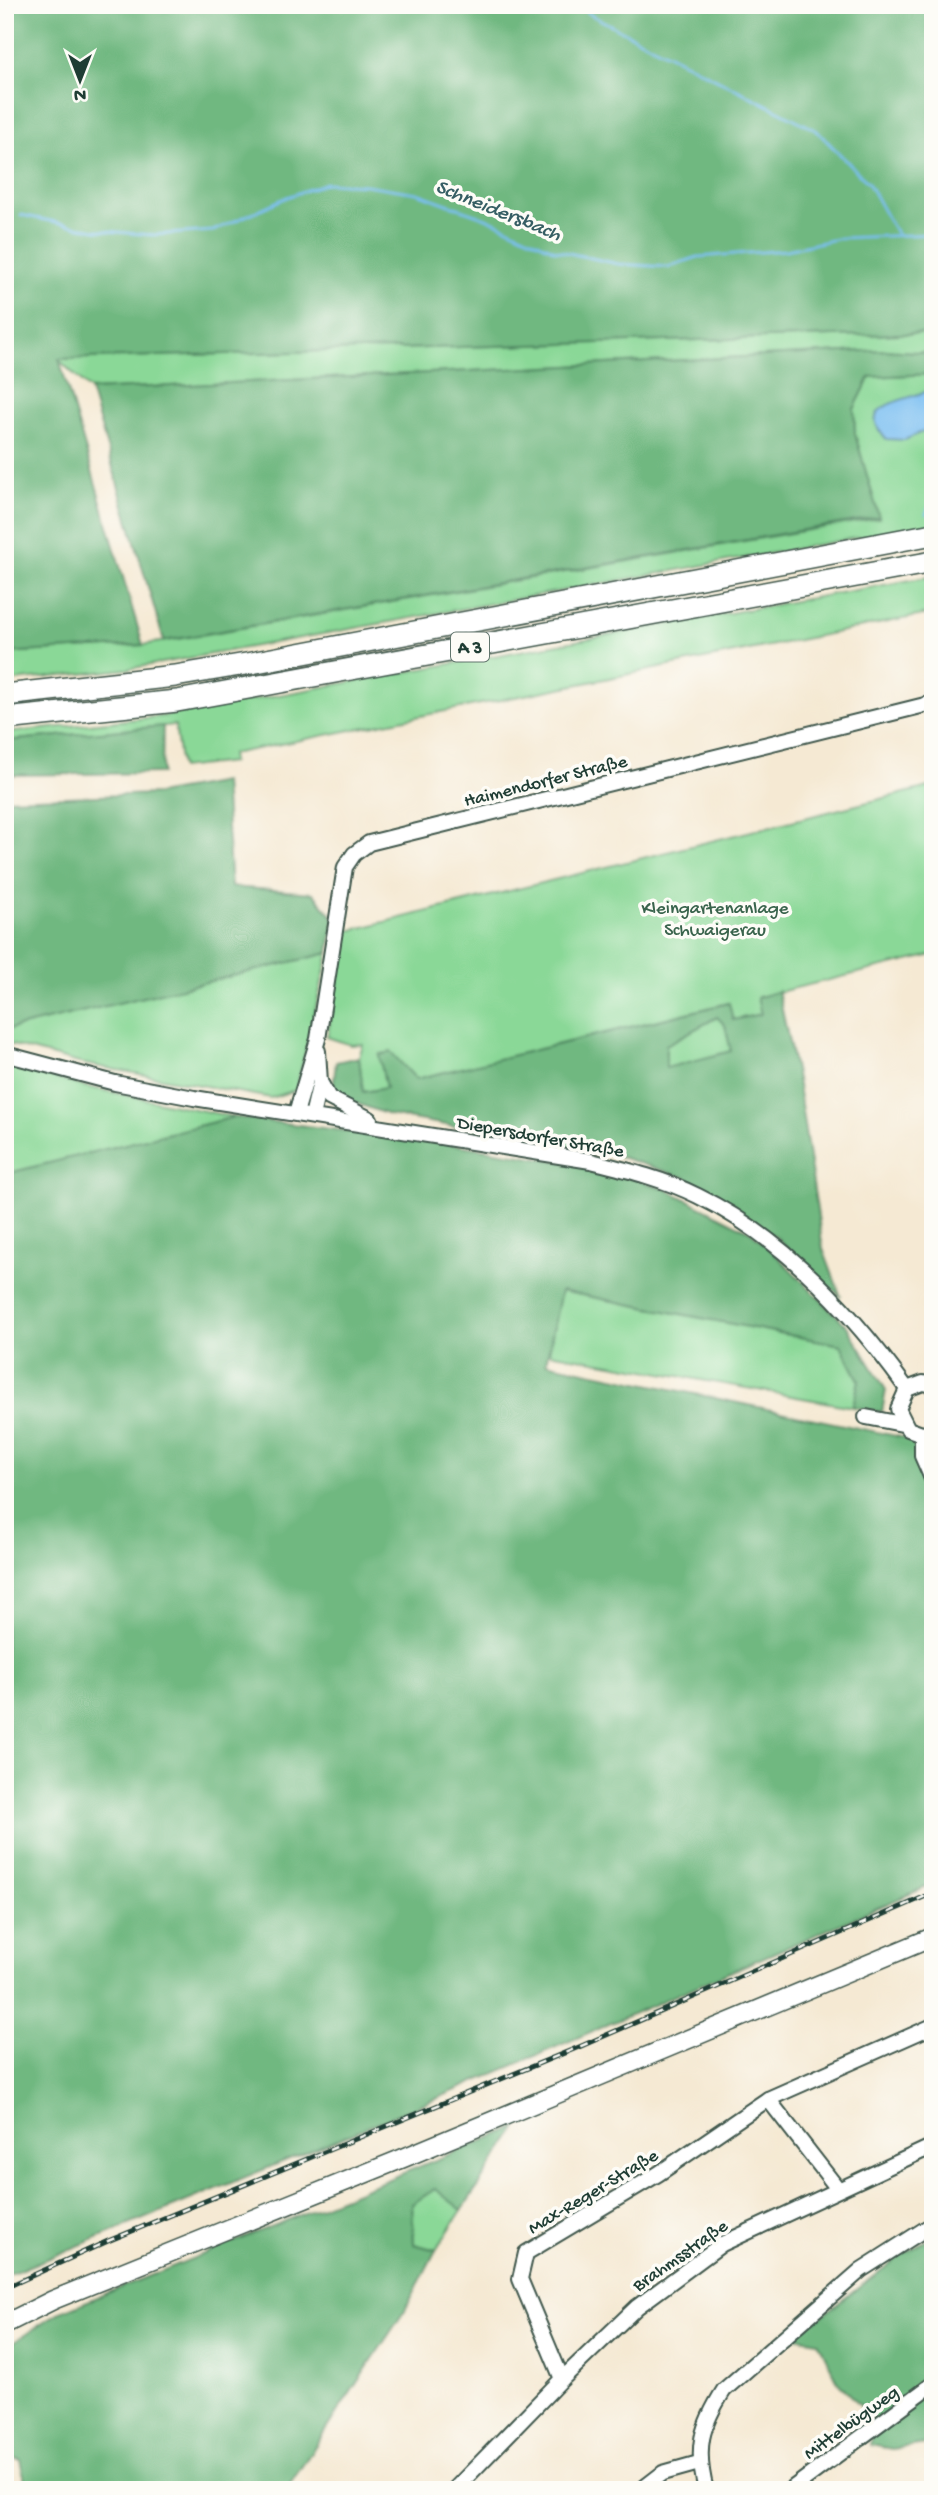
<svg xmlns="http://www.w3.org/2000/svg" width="938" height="2495" font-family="'Gochi Hand',sans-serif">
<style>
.green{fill:#8ad897;stroke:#548a66;stroke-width:2}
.forest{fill:#6fb880;stroke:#477a5a;stroke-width:2;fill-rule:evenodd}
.water{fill:#7cbff2;stroke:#4e7e93;stroke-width:2}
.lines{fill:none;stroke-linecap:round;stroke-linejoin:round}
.stream{stroke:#7cbff2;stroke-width:2.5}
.minor-casing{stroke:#3f574c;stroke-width:18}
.major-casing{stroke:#3f574c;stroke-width:21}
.highway-casing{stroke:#3f574c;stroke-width:24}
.minor{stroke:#fff;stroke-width:14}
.major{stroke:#fff;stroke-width:18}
.highway{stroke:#fff;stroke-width:21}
.rail-casing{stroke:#1f3d34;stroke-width:5}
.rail{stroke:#fdfcf7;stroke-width:2.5;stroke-dasharray:8;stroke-linecap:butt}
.labels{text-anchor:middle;stroke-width:7;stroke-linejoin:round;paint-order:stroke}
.shield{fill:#fdfcf7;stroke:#62766e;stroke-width:2}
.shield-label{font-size:18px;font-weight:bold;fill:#1f3d34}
.street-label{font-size:19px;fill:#1f3d34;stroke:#fdfcf7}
.park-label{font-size:19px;fill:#3a644d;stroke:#fdfcf7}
.water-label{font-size:21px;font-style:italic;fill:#365e64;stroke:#fdfcf7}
</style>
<rect width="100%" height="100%" fill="#fdfcf7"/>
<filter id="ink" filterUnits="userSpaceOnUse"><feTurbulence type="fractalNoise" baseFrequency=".0143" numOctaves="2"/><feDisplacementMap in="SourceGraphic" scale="14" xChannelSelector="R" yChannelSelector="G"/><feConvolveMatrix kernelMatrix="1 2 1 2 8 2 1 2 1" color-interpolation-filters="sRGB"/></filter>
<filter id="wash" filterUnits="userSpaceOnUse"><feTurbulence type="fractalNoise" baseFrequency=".00686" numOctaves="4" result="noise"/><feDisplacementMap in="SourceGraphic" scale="28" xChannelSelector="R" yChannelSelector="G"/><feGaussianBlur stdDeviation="1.57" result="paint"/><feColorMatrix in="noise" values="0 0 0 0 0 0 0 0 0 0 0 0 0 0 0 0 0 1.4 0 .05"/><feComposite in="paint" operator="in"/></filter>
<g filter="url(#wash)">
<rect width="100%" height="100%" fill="#f5e9d3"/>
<g class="green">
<polygon points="933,333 933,353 884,350 90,390 58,359"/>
<polygon points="933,374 933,524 128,669 5,682 5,653 143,645 879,518 855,434 854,409 870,377"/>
<polygon points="933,576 933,613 231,754 232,762 181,768 175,725 5,741 5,733 164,716"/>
<polygon points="933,786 933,955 758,997 761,1014 733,1020 728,1003 416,1079 391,1053 379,1054 386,1088 363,1092 359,1057 363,1044 351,1045 327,1037 348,931"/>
<polygon points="329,953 296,1090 271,1098 79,1063 5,1043 5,1030"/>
<polygon points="717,1017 725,1025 731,1051 666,1069 665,1045"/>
<polygon points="5,1064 82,1086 234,1117 5,1174"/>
<polygon points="560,1291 841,1345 859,1380 853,1407 549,1353"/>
<polygon points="435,2189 462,2210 436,2250 414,2244 412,2204"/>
</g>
<g class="forest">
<polygon points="5,5 933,5 933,333 59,359 143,645 5,653"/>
<polygon points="884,350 933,353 933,374 870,377 854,409 855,434 879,517 164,641 90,390"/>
<polygon points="163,726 162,773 5,775 5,741"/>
<polygon points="224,782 231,887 313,893 334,918 329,953 5,1030 5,799 157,794"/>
<path d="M778,991L797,1079L823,1249L841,1297L777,1238L686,1178L611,1154L389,1115L344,1099L333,1088L336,1062L359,1057L363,1092L386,1088L379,1055L391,1052L416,1079L729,1003L733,1020L761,1014L757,998ZM717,1017L725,1025L731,1051L666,1068V1045Z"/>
<polygon points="234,1117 451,1144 597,1167 666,1189 751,1232 776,1255 847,1326 886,1390 882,1412 853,1407 859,1380 841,1345 561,1291 546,1363 911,1439 933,1495 933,1884 447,2094 5,2276 5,1174"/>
<polygon points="517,2127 462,2210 435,2189 412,2204 414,2244 436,2250 405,2310 286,2490 27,2490 20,2460 5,2458 5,2348 58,2313"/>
<polygon points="933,2237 933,2443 892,2449 870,2445 874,2419 838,2382 818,2341 794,2337 900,2256"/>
</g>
<path class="water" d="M924,392H933V427L905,440L886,439C855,406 900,402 924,392Z"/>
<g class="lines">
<g class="stream">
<polyline points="584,5 589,14 816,130 868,183 897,235"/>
<polyline points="5,212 11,213"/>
<polyline points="21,215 95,230 152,235 213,231 287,197 326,183 366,185 417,193 486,218 555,250 618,264 668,267 698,257 786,250 841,238 933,234"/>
<polyline points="926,514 933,498"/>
</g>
</g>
</g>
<g filter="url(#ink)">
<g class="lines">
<g class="minor-casing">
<g id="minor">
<path d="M5,1054L115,1083L194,1098L591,1161C627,1170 664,1179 698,1196C784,1238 852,1312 907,1389"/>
<polyline points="320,1082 329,1098 370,1119"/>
<polyline points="296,1113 318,1039 345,867 354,854 369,843 933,703"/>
<polyline points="312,1116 320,1082 318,1051"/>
<polyline points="933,1385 923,1383 907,1389 898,1409 908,1429 922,1434 933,1432"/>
<polyline points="866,1417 902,1424"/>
<polyline points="922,1434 922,1456 933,1481"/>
<polyline points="768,2099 838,2189"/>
<polyline points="562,2379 637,2307 722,2244 933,2146"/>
<polyline points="454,2490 562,2379 520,2279 526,2253 658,2174 768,2099 933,2026"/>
<polyline points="641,2490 663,2473 699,2463"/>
<path d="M706,2490C695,2448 701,2426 724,2390L861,2270L933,2224"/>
<polyline points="790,2490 933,2384"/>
</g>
</g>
<g class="major-casing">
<polyline id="major" points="5,2324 53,2300 401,2159 933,1937"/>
</g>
<g class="highway-casing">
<g id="highway">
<polyline points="5,695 175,676 246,664 933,534"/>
<polyline points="5,719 177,701 933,562"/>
</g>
</g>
<use href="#minor" class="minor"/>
<use href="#major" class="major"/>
<use href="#highway" class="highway"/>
<g class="rail-casing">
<polyline id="rail" points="5,2288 108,2241 579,2047 933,1893"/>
</g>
<use href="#rail" class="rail"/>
</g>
</g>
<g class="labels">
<rect class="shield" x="451" y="632.5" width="38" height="29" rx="5"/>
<g class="shield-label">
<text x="470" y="653">A 3</text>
</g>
<g class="street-label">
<text transform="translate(545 779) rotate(-14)" y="7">Haimendorfer Straße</text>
<text transform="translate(541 1135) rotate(10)" y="7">Diepersdorfer Straße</text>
<text transform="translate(592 2190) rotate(-31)" y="7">Max-Reger-Straße</text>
<text transform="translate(679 2254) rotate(-35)" y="7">Brahmsstraße</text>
<text transform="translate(850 2421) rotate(-36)" y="7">Mittelbügweg</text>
</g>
<g class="park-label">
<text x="715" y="913">Kleingartenanlage<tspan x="715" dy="22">Schwaigerau</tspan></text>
</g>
<g class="water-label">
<text transform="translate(499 209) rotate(22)" y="7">Schneidersbach</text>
</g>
</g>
<rect width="938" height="2495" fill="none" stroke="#fdfcf7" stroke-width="28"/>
<g transform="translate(80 80) rotate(180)" stroke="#fdfcf7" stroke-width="5" paint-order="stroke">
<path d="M0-5L12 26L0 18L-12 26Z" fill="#1f3d34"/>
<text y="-10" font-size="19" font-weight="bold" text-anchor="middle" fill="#1f3d34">N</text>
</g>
</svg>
